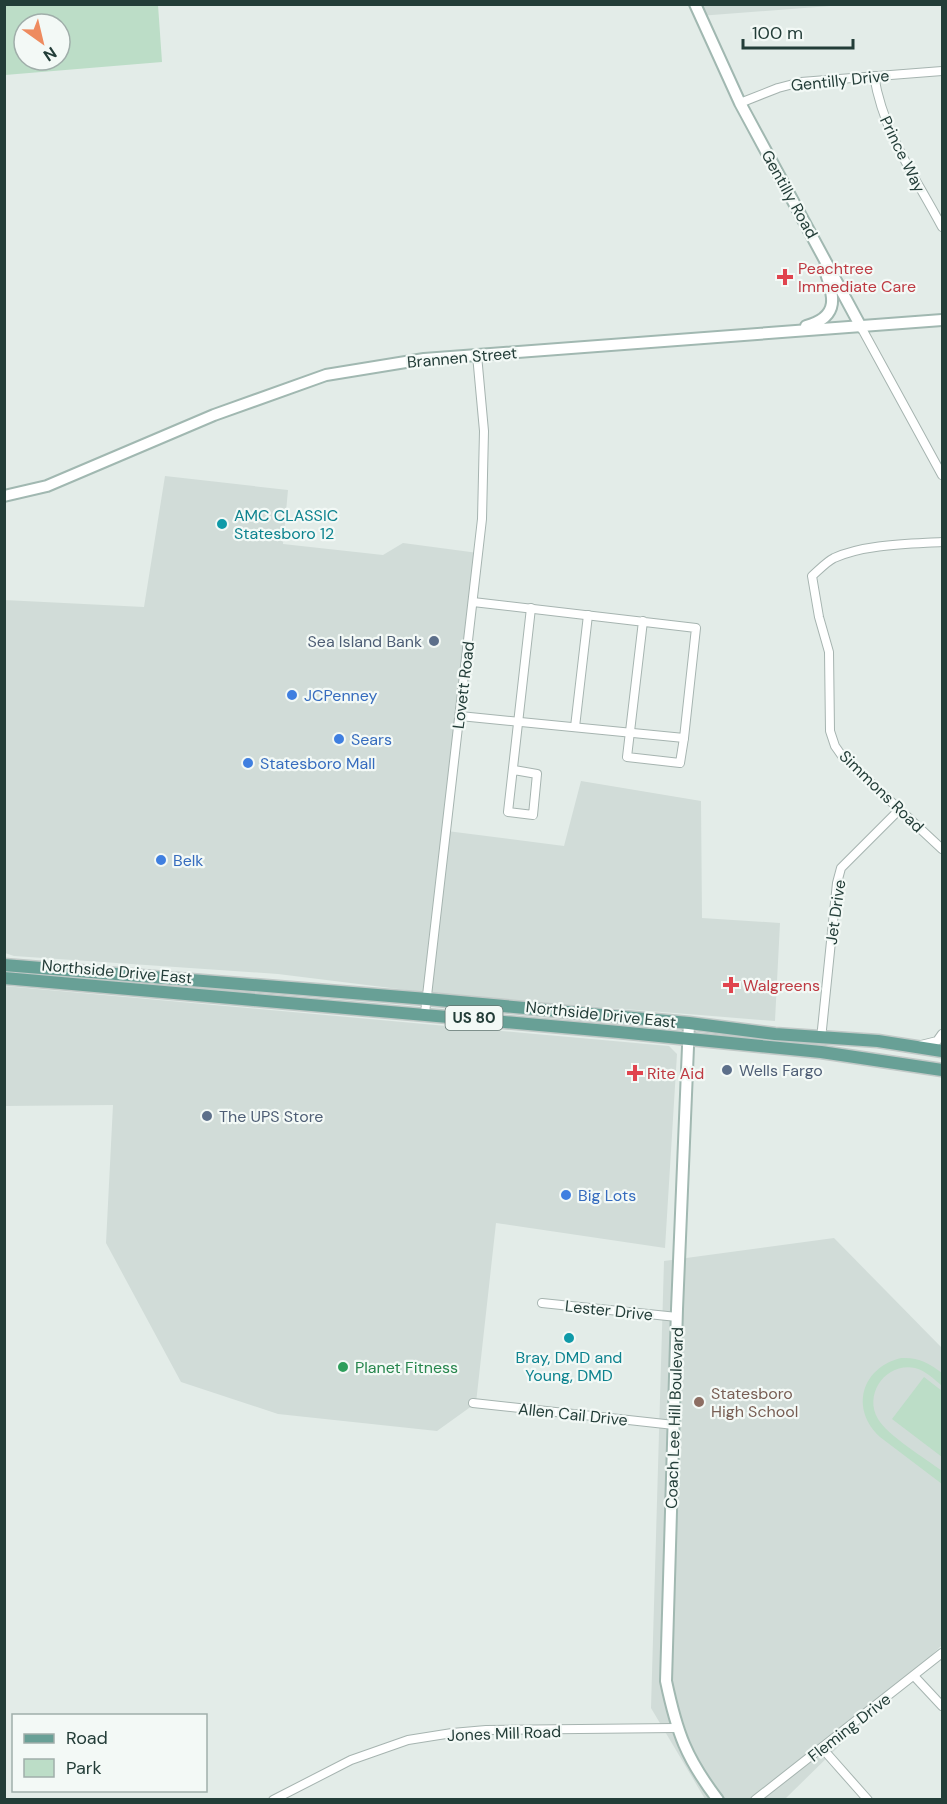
<svg xmlns="http://www.w3.org/2000/svg" width="947" height="1804" font-family="'DM Sans',sans-serif">
<style>
.built{fill:#d1dcd8}
.green{fill:#bcddc7;fill-rule:evenodd}
.lines{fill:none;stroke-linecap:round;stroke-linejoin:round}
.street-casing{stroke:#a6b4b0;stroke-width:10}
.secondary-casing{stroke:#a1b8b1;stroke-width:14}
.primary-casing{stroke:#c1c9c7;stroke-width:15}
.street{stroke:#fff;stroke-width:8}
.secondary{stroke:#fff;stroke-width:10}
.primary{stroke:#68a096;stroke-width:12}
.health-dot{fill:#e0444e;stroke:#f3f9f6;stroke-width:2}
.culture-dot{fill:#0f9aa8;stroke:#f3f9f6;stroke-width:2}
.service-dot{fill:#5c6f8a;stroke:#f3f9f6;stroke-width:2}
.shop-dot{fill:#3f7fe0;stroke:#f3f9f6;stroke-width:2}
.leisure-dot{fill:#2e9e5b;stroke:#f3f9f6;stroke-width:2}
.education-dot{fill:#8d6e63;stroke:#f3f9f6;stroke-width:2}
.labels{text-anchor:middle;stroke-width:4.5;stroke-linejoin:round;paint-order:stroke}
.shield{fill:#f3f9f6;stroke:#617571;stroke-width:1.5}
.shield-label{font-size:15px;font-weight:bold;fill:#233d38}
.street-label{font-size:16px;fill:#233d38;stroke:#f3f9f6}
.health-label{font-size:16px;fill:#be3a42;stroke:#f3f9f6;text-anchor:start}
.culture-label{font-size:16px;fill:#0d838f;stroke:#f3f9f6;text-anchor:start}
.service-label{font-size:16px;fill:#4e5e75;stroke:#f3f9f6;text-anchor:start}
.shop-label{font-size:16px;fill:#366cbe;stroke:#f3f9f6;text-anchor:start}
.leisure-label{font-size:16px;fill:#27864d;stroke:#f3f9f6;text-anchor:start}
.education-label{font-size:16px;fill:#785e54;stroke:#f3f9f6;text-anchor:start}
</style>
<rect width="100%" height="100%" fill="#e3ece8"/>
<g class="built">
<polygon points="695,4 843,5 699,16"/>
<polygon points="165,476 288,490 283,544 383,555 403,543 478,553 447,831 564,846 581,781 701,801 702,918 780,923 775,1021 447,995 278,974 14,956 5,953 4,600 144,607"/>
<polygon points="4,986 669,1046 677,1054 665,1248 496,1223 476,1403 437,1431 278,1414 181,1382 106,1243 113,1105 5,1106"/>
<polygon points="834,1238 942,1348 942,1645 785,1799 705,1799 651,1708 664,1261"/>
</g>
<g class="green">
<path d="M5,4L158,5L162,62L5,75ZM24,24H60V60H24Z"/>
<path d="M901,1358C918,1357 929,1363 942,1373V1386C934,1379 926,1371 915,1368C887,1362 863,1393 878,1419C887,1435 926,1459 942,1471V1484L880,1437C850,1409 861,1368 901,1358Z"/>
<polygon points="924,1377 942,1391 942,1457 892,1419"/>
</g>
<g class="lines">
<g class="street-casing">
<g id="street">
<path d="M874,76C884,135 915,176 942,227"/>
<polyline points="740,103 778,88 801,82 942,71"/>
<polyline points="861,327 942,475"/>
<path d="M942,542C909,544 865,544 834,558C826,562 818,571 812,576L819,617L829,652L830,731L835,746L842,756L942,849"/>
<polyline points="473,602 696,628 684,738 680,763 627,757 643,621"/>
<polyline points="460,716 684,738"/>
<polyline points="575,727 588,615"/>
<polyline points="514,770 537,774 533,815 508,812 531,608"/>
<polyline points="425,1013 482,519 484,431 477,355"/>
<polyline points="821,1039 837,883 841,868 900,809"/>
<polyline points="921,1045 937,1041 942,1034"/>
<polyline points="542,1303 677,1317"/>
<polyline points="473,1403 674,1425"/>
<polyline points="914,1676 942,1706"/>
<polyline points="822,1748 868,1800"/>
<polyline points="273,1800 351,1760 408,1740 452,1733 486,1730 676,1728"/>
<polyline points="755,1800 942,1653"/>
</g>
</g>
<g class="secondary-casing">
<g id="secondary">
<polyline points="695,4 740,103 861,327"/>
<path d="M806,326C841,317 834,295 824,268"/>
<polyline points="4,496 47,486 214,415 326,375 424,359 942,320"/>
<path d="M689,1023L677,1309L666,1681C677,1733 686,1758 718,1800"/>
</g>
</g>
<g class="primary-casing">
<g id="primary">
<polyline points="4,965 427,999 689,1023 775,1034 878,1041 942,1051"/>
<polyline points="4,978 619,1032 821,1052 942,1070"/>
</g>
</g>
<use href="#street" class="street"/>
<use href="#secondary" class="secondary"/>
<use href="#primary" class="primary"/>
</g>
<g class="health-dot">
<path d="M782 268h6v6h6v6h-6v6h-6v-6h-6v-6h6z"/>
<path d="M728 976h6v6h6v6h-6v6h-6v-6h-6v-6h6z"/>
<path d="M632 1064h6v6h6v6h-6v6h-6v-6h-6v-6h6z"/>
</g>
<g class="culture-dot">
<circle cx="222" cy="524" r="6"/>
<circle cx="569" cy="1338" r="6"/>
</g>
<g class="service-dot">
<circle cx="434" cy="641" r="6"/>
<circle cx="727" cy="1070" r="6"/>
<circle cx="207" cy="1116" r="6"/>
</g>
<g class="shop-dot">
<circle cx="292" cy="695" r="6"/>
<circle cx="339" cy="739" r="6"/>
<circle cx="248" cy="763" r="6"/>
<circle cx="161" cy="860" r="6"/>
<circle cx="566" cy="1195" r="6"/>
</g>
<circle class="leisure-dot" cx="343" cy="1367" r="6"/>
<circle class="education-dot" cx="699" cy="1402" r="6"/>
<g class="labels">
<rect class="shield" x="445.5" y="1006" width="57" height="24" rx="4.5"/>
<g class="shield-label">
<text x="474" y="1023">US 80</text>
</g>
<g class="street-label">
<text transform="translate(840 80) rotate(-6)" y="6">Gentilly Drive</text>
<text transform="translate(903 154) rotate(64)" y="6">Prince Way</text>
<text transform="translate(790 194) rotate(61)" y="6">Gentilly Road</text>
<text transform="translate(462 357) rotate(-5)" y="6">Brannen Street</text>
<text transform="translate(463 685) rotate(-83)" y="6">Lovett Road</text>
<text transform="translate(882 791) rotate(44)" y="6">Simmons Road</text>
<text transform="translate(835 912) rotate(-82)" y="6">Jet Drive</text>
<text transform="translate(117 971) rotate(5)" y="6">Northside Drive East</text>
<text transform="translate(601 1014) rotate(6)" y="6">Northside Drive East</text>
<text transform="translate(609 1310) rotate(6)" y="6">Lester Drive</text>
<text transform="translate(573 1414) rotate(6)" y="6">Allen Cail Drive</text>
<text transform="translate(674 1418) rotate(-88)" y="6">Coach Lee Hill Boulevard</text>
<text transform="translate(849 1727) rotate(-38)" y="6">Fleming Drive</text>
<text transform="translate(504 1733) rotate(-2)" y="6">Jones Mill Road</text>
</g>
<g class="health-label">
<text x="798" y="274">Peachtree<tspan x="798" dy="18">Immediate Care</tspan></text>
<text x="743" y="991">Walgreens</text>
<text x="647" y="1079">Rite Aid</text>
</g>
<g class="culture-label">
<text x="234" y="521">AMC CLASSIC<tspan x="234" dy="18">Statesboro 12</tspan></text>
<text x="569" y="1363" text-anchor="middle">Bray, DMD and<tspan x="569" dy="18">Young, DMD</tspan></text>
</g>
<g class="service-label">
<text x="422" y="647" text-anchor="end">Sea Island Bank</text>
<text x="739" y="1076">Wells Fargo</text>
<text x="219" y="1122">The UPS Store</text>
</g>
<g class="shop-label">
<text x="304" y="701">JCPenney</text>
<text x="351" y="745">Sears</text>
<text x="260" y="769">Statesboro Mall</text>
<text x="173" y="866">Belk</text>
<text x="578" y="1201">Big Lots</text>
</g>
<g class="leisure-label">
<text x="355" y="1373">Planet Fitness</text>
</g>
<g class="education-label">
<text x="711" y="1399">Statesboro<tspan x="711" dy="18">High School</tspan></text>
</g>
</g>
<rect width="947" height="1804" fill="none" stroke="#233d38" stroke-width="12"/>
<rect x="12" y="1714" width="195" height="78" fill="#f3f9f6" stroke="#a0aeaa" stroke-width="1.5"/>
<rect x="24" y="1734" width="30" height="9" fill="#68a096" stroke="#a0aeaa" stroke-width="1.5"/>
<text x="66" y="1744" font-size="18" fill="#233d38">Road</text>
<rect x="24" y="1759" width="30" height="18" fill="#bcddc7" stroke="#a0aeaa" stroke-width="1.5"/>
<text x="66" y="1774" font-size="18" fill="#233d38">Park</text>
<g transform="translate(42 42) rotate(146)"><circle r="28" fill="#f3f9f6" stroke="#a0aeaa" stroke-width="1.5"/>
<path d="M0-4.5L10 22L0 15L-10 22Z" fill="#ee8b5f"/>
<text y="-9" font-size="16" font-weight="bold" text-anchor="middle" fill="#233d38">N</text>
</g>
<path d="M743 39v9h110v-9" fill="none" stroke="#233d38" stroke-width="3"/>
<text x="752" y="39" font-size="18" fill="#233d38" stroke="#f3f9f6" stroke-width="4.5" paint-order="stroke">100 m</text>
</svg>
